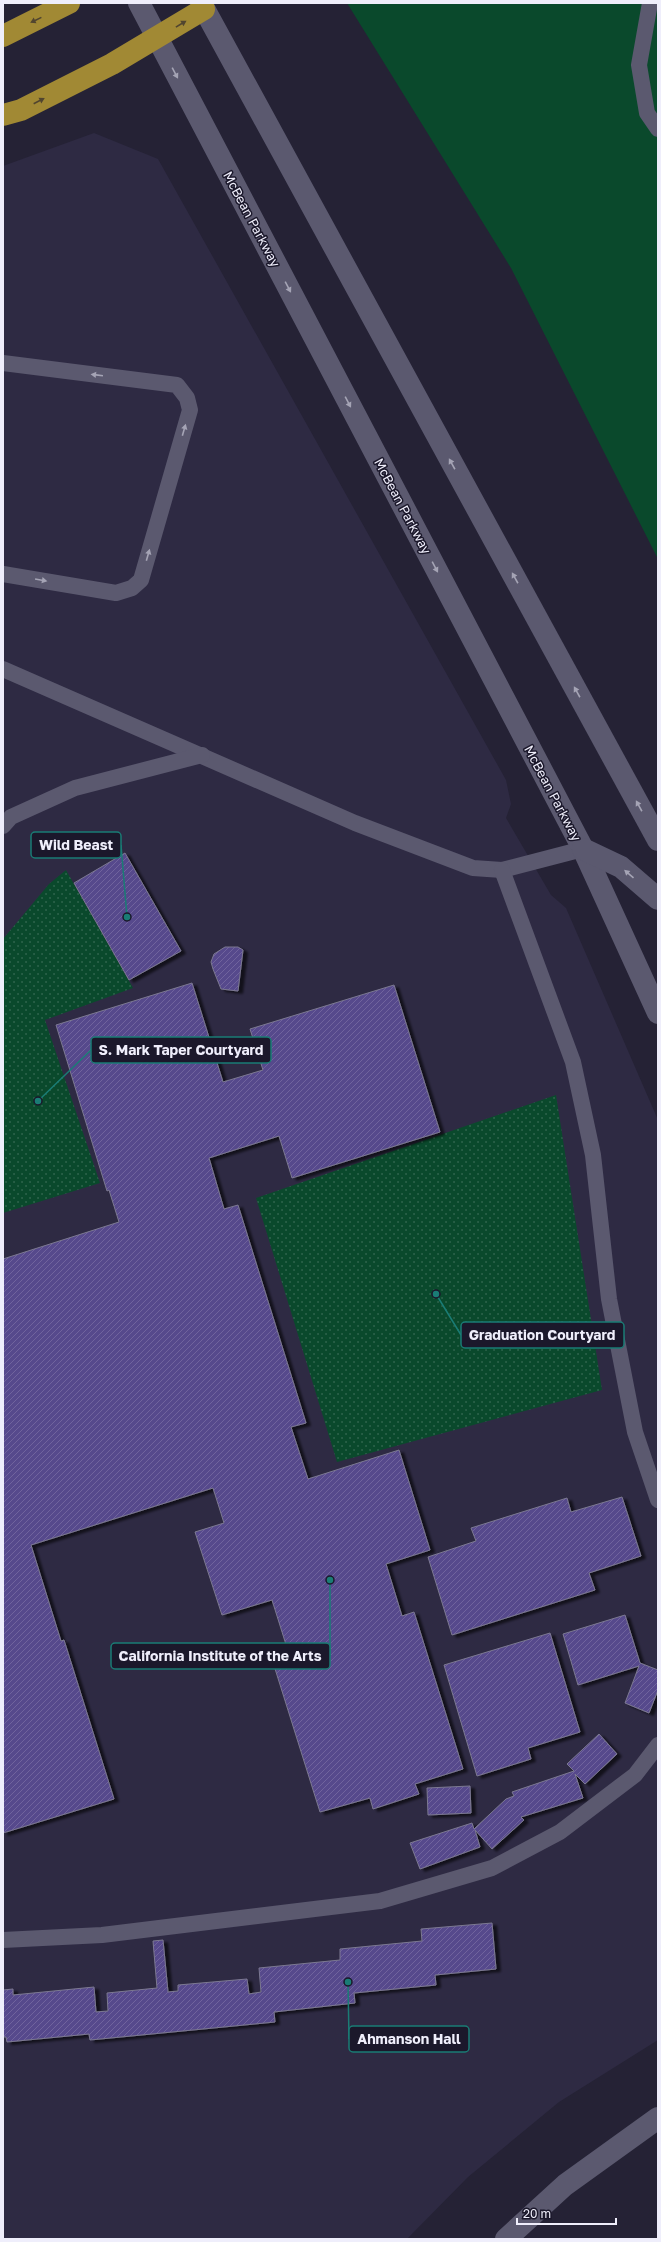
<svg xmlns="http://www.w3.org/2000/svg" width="661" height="2242" font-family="'Golos Text',sans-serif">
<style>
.built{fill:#2e2a43}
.grass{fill:#0a492c}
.park{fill:url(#park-dots)}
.building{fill:url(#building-hatch);stroke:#7c7991;filter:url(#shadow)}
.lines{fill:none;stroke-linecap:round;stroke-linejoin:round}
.lane{stroke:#5b596f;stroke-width:16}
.secondary{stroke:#5b596f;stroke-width:22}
.highway{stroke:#a18934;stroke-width:22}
.oneway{fill:#51452f}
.oneway2{fill:#a5a4b5}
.labels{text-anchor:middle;stroke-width:3;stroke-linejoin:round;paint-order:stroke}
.street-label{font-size:13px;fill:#efeefb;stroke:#1b182b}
.leader{fill:none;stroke:#1a7c75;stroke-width:1.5}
.callout-dot{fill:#1a7c75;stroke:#1b182b;stroke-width:1.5}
.callout{fill:#1b182b;stroke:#1a7c75;stroke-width:1.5}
.callout-label{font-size:14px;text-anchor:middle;font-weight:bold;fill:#efeefb}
</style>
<defs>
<pattern id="park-dots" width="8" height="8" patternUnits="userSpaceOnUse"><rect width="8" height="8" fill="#0a492c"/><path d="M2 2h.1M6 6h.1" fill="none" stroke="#2e644c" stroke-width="1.8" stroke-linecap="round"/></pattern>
<pattern id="building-hatch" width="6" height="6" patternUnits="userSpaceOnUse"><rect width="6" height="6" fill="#56488c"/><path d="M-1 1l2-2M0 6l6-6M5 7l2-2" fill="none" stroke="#6f639d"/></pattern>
<filter id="shadow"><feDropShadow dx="4.5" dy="2.5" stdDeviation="1" flood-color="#0009"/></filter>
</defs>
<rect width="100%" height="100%" fill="#252235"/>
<polygon class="built" points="94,133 158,159 506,780 511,804 506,818 551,895 566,908 658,1120 658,2040 559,2102 468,2177 407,2239 3,2239 3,166"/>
<polygon class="grass" points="347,3 658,3 658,559 511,268"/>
<g class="park">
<polygon points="66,870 133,988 45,1020 100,1183 3,1213 3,939 49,884"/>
<polygon points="556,1095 602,1390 337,1462 256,1198"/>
</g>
<g class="building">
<polygon points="125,853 181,951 129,980 74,883"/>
<polygon points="225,947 238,947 243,950 238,991 221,989 213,969 211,962 214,954"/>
<polygon points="192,983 223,1082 263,1070 250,1029 394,985 440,1132 292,1178 279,1136 209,1158 224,1209 238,1205 306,1423 291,1427 308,1479 399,1450 430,1550 386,1564 402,1616 414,1612 463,1769 415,1784 419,1794 373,1809 370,1798 320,1812 271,1656 288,1651 272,1600 222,1615 195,1532 224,1523 213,1488 31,1545 61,1641 64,1640 114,1799 3,1833 3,1259 119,1222 109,1190 107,1191 56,1025"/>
<polygon points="622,1497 641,1556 589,1573 595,1590 452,1635 428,1557 476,1541 471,1528 567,1498 571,1512"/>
<polygon points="625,1615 640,1663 658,1670 658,1690 649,1713 625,1703 639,1666 578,1685 563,1634"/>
<polygon points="550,1633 580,1732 528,1748 531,1759 477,1776 444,1665"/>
<polygon points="599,1734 617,1754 585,1784 575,1774 583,1798 521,1817 524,1820 492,1849 475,1830 480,1847 420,1869 410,1843 472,1823 474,1829 506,1799 514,1796 512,1792 574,1771 567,1764"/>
<polygon points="470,1786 471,1813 428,1815 427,1788"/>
<polygon points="492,1923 496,1969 435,1975 436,1985 354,1993 355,2003 274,2012 275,2022 90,2040 89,2034 7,2042 6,2037 3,2037 3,1990 13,1989 13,1995 94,1987 96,2012 108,2011 107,1993 157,1988 153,1941 163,1940 168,1992 178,1991 178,1985 247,1979 249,1994 261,1992 259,1968 340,1960 340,1949 422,1941 421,1929"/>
</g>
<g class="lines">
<g class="lane">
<polyline points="650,3 639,65 647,113 658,129"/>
<polyline points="3,363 177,385 187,398 190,410 141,580 132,588 116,593 3,574"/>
<polyline points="3,669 355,823 473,868 502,870 583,849"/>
<polyline points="3,826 11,817 75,788 202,755"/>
<polyline points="502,870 573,1062 593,1155 609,1299 635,1432 658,1500"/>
<polyline points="3,1940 102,1935 380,1901 492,1868 560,1832 635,1775 658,1745"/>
</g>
<g class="secondary">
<polyline points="139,3 583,849 658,1013"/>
<polyline points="201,3 658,840"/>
<polyline points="583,849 621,867 658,899"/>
<polyline points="506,2239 565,2185 658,2118"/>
</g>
<g class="highway">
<polyline points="3,36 69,3"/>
<polyline points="3,115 21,110 112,64 204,9"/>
</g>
</g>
<defs><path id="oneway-solid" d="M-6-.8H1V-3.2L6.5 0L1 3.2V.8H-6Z"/></defs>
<g class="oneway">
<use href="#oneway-solid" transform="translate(36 20) rotate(154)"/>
<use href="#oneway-solid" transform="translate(181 24) rotate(-31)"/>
<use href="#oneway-solid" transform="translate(39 101) rotate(-27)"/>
</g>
<g class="oneway2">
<use href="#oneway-solid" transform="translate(175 73) rotate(62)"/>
<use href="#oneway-solid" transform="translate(288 287) rotate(62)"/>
<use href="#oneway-solid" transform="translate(97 375) rotate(-173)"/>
<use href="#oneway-solid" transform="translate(348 402) rotate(62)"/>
<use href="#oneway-solid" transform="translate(184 430) rotate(-74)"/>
<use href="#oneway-solid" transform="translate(452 464) rotate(-119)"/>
<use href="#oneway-solid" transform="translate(148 555) rotate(-74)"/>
<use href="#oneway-solid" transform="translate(435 567) rotate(62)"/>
<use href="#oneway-solid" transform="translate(515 578) rotate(-119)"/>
<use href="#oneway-solid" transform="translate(41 580) rotate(10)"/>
<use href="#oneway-solid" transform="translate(577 692) rotate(-119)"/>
<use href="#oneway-solid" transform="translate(639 806) rotate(-119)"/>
<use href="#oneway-solid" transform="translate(629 874) rotate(-139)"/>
</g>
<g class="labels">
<g class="street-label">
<text transform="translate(252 219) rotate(62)" y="5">McBean Parkway</text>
<text transform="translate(403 506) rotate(62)" y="5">McBean Parkway</text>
<text transform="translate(553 793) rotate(62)" y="5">McBean Parkway</text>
</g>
</g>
<path class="leader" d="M127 917L121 845M38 1101L91 1050M436 1294L461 1335M330 1580L330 1656M348 1982L349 2039"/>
<g class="callout-dot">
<circle cx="127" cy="917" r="4"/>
<circle cx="38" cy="1101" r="4"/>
<circle cx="436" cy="1294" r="4"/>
<circle cx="330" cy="1580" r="4"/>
<circle cx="348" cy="1982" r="4"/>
</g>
<g class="callout">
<rect x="31" y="832" width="90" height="26" rx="4"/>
<rect x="91" y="1037" width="180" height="26" rx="4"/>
<rect x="461" y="1322" width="163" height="26" rx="4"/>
<rect x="111" y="1643" width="219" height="26" rx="4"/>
<rect x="349" y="2026" width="120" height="26" rx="4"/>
</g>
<g class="callout-label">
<text x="76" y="850">Wild Beast</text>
<text x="181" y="1055">S. Mark Taper Courtyard</text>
<text x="542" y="1340">Graduation Courtyard</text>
<text x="220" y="1661">California Institute of the Arts</text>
<text x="409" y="2044">Ahmanson Hall</text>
</g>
<rect width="661" height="2242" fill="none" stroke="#efeefb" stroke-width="8"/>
<path d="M517 2218v6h99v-6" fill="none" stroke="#efeefb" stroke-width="2"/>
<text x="523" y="2218" font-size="12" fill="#efeefb" stroke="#1b182b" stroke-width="3" paint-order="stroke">20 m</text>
</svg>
